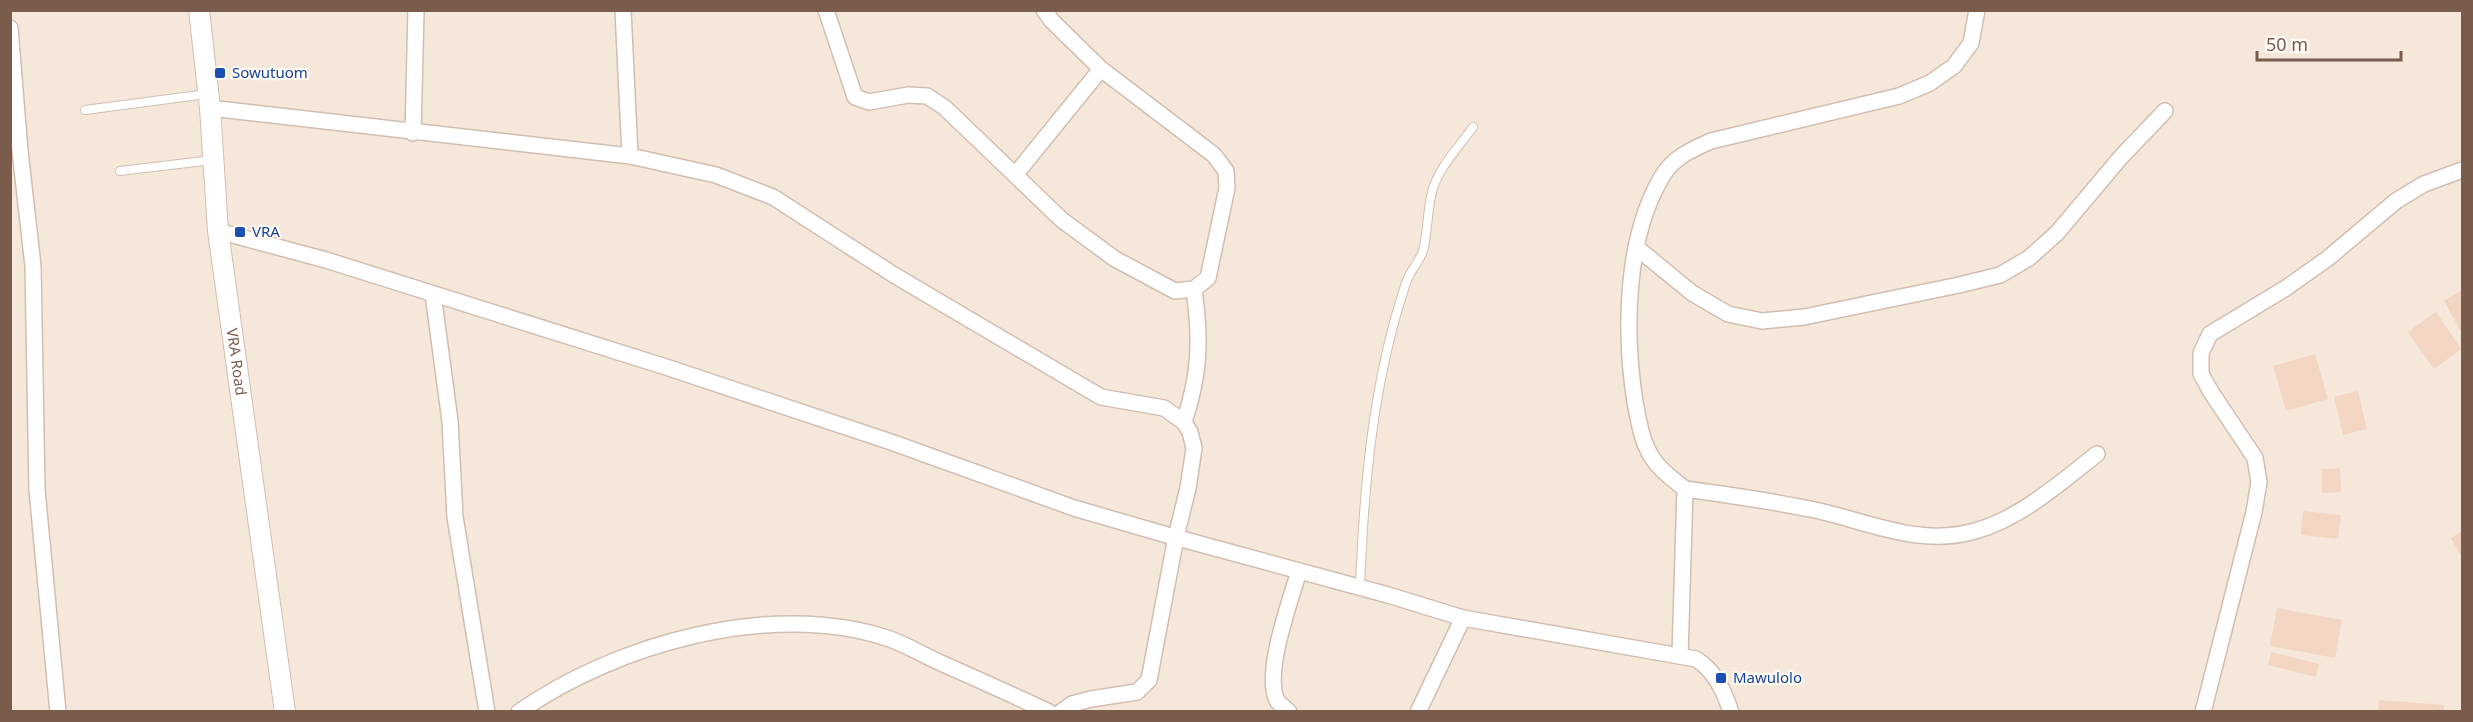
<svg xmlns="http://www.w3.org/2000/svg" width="2473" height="722" font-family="'Noto Sans',sans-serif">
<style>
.residential{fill:#f5e8da}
.building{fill:#f3d5c3}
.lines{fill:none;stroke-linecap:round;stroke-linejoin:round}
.service-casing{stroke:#d1beb0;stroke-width:10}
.minor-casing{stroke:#d1beb0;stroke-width:18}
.tertiary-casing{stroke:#d1beb0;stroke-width:22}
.service{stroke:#fff;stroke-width:8}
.minor{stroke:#fff;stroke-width:15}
.tertiary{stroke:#fff;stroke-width:20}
.transit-dot{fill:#1a4fb4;stroke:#fffaf3;stroke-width:2}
.labels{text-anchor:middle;stroke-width:4.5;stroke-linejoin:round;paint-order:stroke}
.transit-label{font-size:15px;fill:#164399;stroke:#fffaf3;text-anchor:start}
.street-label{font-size:15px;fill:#7a5c4d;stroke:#fffaf3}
</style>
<rect width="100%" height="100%" fill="#fdf6ec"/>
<rect class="residential" x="11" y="11" width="2451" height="700"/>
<g class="building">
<polygon points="2462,290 2462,333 2444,301"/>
<polygon points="2436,312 2461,349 2434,369 2408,332"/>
<polygon points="2315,354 2328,399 2286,411 2273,366"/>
<polygon points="2358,391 2367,429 2343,435 2334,397"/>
<polygon points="2340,468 2341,492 2322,493 2322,469"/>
<polygon points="2303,511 2341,515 2338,539 2301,535"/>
<polygon points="2462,531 2462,553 2460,554 2451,538"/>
<polygon points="2277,608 2342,620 2335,658 2270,646"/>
<polygon points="2271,652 2319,664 2316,677 2268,665"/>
<polygon points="2379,700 2444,705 2444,712 2378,712"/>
</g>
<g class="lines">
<g class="service-casing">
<g id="service">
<polyline points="85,110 207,94"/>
<polyline points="120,171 212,160"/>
<path d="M1360,587C1364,484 1373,381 1406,283C1410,271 1419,262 1423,251C1428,232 1427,211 1432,192C1438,168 1459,147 1473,127"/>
</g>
</g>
<g class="minor-casing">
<g id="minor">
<polyline points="623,10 630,156"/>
<polyline points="826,10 855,97 869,102 908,95 927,96 944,107 1062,220 1115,259 1175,291 1194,289 1208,278 1227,188 1226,171 1214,155 1101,69 1052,21 1044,10"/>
<polyline points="10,28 20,151 33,266 37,490 58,712"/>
<polyline points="210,108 630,156 716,175 773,197 894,275 1101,397 1164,408 1184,422 1190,432 1194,448 1188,488 1176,537 1149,680 1137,692 1091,699 1072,704 1061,712"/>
<polyline points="413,133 416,10"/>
<polyline points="1015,175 1101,69"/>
<path d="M218,231L326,260L666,367L891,442L1074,508L1167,535L1388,595L1463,618L1696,659C1715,671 1724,691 1731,712"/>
<polyline points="1636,247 1692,293 1728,314 1762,321 1804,317 1959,285 2000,275 2029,258 2057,233 2121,157 2165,111"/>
<polyline points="433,294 450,421 455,517 487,712"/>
<path d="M1184,422C1200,374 1201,340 1194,289"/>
<path d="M1685,489C1729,495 1772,501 1815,510C1869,522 1920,547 1975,531C2021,518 2060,483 2097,454"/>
<path d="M1680,656L1685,489C1669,476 1654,466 1646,446C1640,433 1638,416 1635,402C1624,332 1625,237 1663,175C1674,157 1693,149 1711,141L1899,96L1930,83L1954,66L1971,43L1977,10"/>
<path d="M519,712C616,644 771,600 887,638C905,644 923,655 941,663C977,679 1013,695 1049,712"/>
<path d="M1289,712C1286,709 1281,705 1278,702C1262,676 1291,599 1299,571"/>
<polyline points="1418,712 1463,618"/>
<polyline points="2203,712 2254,512 2259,482 2255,458 2211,392 2201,374 2201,353 2210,334 2286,288 2327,259 2396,201 2424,184 2462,170"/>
</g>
</g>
<g class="tertiary-casing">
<g id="tertiary">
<path id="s1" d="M199,10L210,108L218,231L285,712"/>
</g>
</g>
<use href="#service" class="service"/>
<use href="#minor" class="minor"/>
<use href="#tertiary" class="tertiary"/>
</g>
<g class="transit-dot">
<rect x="214" y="67" width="12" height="12" rx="3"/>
<rect x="234" y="226" width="12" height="12" rx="3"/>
<rect x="1715" y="672" width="12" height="12" rx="3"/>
</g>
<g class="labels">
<g class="transit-label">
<text x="232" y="78">Sowutuom</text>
<text x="252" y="237">VRA</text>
<text x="1733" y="683">Mawulolo</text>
</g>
<g class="street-label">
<text dy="5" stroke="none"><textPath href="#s1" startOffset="354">VRA Road</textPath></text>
</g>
</g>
<rect width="2473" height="722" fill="none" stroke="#7a5c4d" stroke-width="24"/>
<path d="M2257 51v9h144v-9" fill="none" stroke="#7a5c4d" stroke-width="3"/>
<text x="2266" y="51" font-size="18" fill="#7a5c4d" stroke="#fffaf3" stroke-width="4.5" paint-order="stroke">50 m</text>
</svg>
